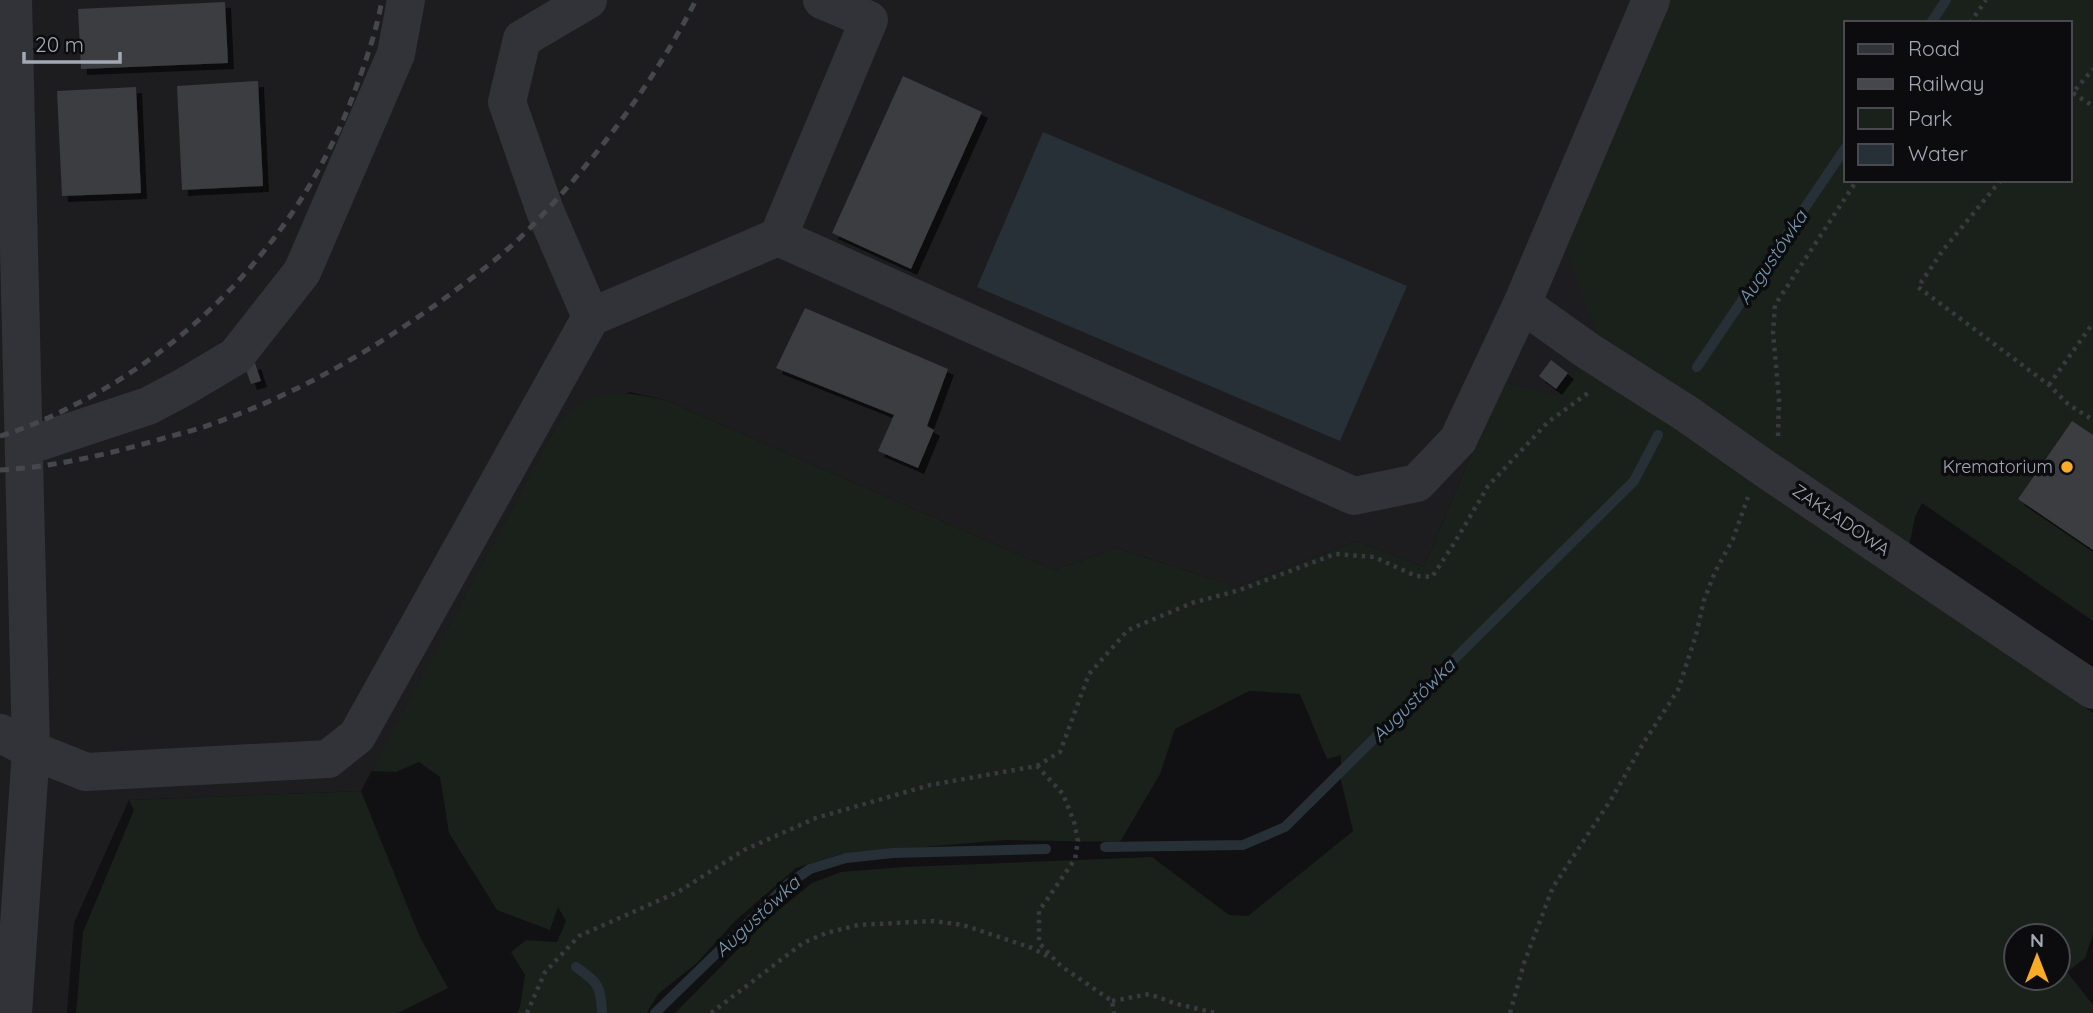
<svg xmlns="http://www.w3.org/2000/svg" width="2093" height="1013" font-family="Quicksand,sans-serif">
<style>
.built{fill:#1d1d20}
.green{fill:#19211a;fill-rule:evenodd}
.water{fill:#273037}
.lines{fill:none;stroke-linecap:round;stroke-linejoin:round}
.stream{stroke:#273037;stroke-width:10}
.building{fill:#3b3c40;filter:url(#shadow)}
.path{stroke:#383a3f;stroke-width:4.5;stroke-dasharray:3.5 5;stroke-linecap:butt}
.minor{stroke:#323338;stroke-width:38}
.rail{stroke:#45474d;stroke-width:5;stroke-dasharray:9 7;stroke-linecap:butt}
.poi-dot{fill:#f9ac23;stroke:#0c0c0e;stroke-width:2.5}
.labels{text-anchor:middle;stroke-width:7;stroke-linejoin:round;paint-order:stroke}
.poi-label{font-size:18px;fill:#a2a8b4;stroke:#0c0c0e;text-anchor:end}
.street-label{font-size:18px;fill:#a2a8b4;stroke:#0c0c0e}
.water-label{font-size:19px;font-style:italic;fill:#7797b2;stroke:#0c0c0e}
</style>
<defs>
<filter id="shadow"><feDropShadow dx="6" dy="6" stdDeviation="0" flood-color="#0009"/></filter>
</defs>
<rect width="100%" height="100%" fill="#111113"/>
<polygon class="built" points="0,0 1665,0 1598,338 1558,397 1502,381 1424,567 1357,541 1236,587 1117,548 1054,570 665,400 630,392 554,430 361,791 129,800 74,923 67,1013 0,1013"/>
<g class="green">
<path d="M1665,0H2093V621L1922,503L1915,517L1908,552L1598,338L1562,238ZM1846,23H2070V180H1846Z"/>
<path d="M1580,364L1687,425L2093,713V934L2085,958L2067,972L2093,1005V1013H675L769,918L812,883L841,872L904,867L1152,857L1229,915L1248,916L1353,831L1341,780V755L1327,759L1300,694L1249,691L1175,729L1160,774L1120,842L1006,840L841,854L796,868L735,921L697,963L658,994L647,1013H517L520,1007L525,975L511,952L526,940L557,942L566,921L558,907L550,930L497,910L449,833L440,777L419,762L396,772L371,771L554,430C561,422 569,411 578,405C605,387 635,394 665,400L1054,570L1117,548L1236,587L1357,541L1424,567L1502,381L1558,396ZM2016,936H2058V978H2016Z"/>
<polygon points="361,791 419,935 448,988 398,1013 76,1013 83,932 134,810 129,800"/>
</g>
<polygon class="water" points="1043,132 1407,286 1340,441 977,287"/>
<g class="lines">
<g class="stream">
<polyline points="1931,23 1946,0"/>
<polyline points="1697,367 1846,147"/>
<polyline points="1105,847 1243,845 1285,827 1634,481 1658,435"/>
<path d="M576,967C598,983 601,985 602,1013"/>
<polyline points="655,1013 788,884 810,869 846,858 893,853 1046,849"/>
</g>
</g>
<g class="building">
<polygon points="225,2 228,63 81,69 78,9"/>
<polygon points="903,76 982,112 911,269 832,233"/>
<polygon points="258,81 263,186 182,190 177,86"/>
<polygon points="136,87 141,193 62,196 57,91"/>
<polygon points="805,308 948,369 927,426 934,430 918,468 878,451 894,415 776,368"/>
<polygon points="1551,360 1568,373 1556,389 1539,376"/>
<polygon points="255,363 261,381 251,384 245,367"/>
<polygon points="2072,421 2093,435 2093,550 2018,499"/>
</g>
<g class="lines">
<g class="path">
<polyline points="1970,23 1986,0"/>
<polyline points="2073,93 2093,106"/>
<polyline points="2070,96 2093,69"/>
<polyline points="2001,180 1943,250 1918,287 2049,385 2068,404 2093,420"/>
<polyline points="2049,385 2093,323"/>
<polyline points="1778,436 1779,399 1773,332 1775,305 1857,180"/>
<polyline points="1037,766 1060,752 1089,674 1128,630 1192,603 1240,590 1335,554 1374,557 1416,576 1432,577 1455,542 1488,486 1548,422 1588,393"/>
<polyline points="1112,1001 1149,994 1177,1004 1216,1013"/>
<polyline points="527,1013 545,972 579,936 678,892 744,850 816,818 930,785 1037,766 1063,794 1074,822 1078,841 1075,859 1039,911 1039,943 1061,966 1112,1001 1114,1013"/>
<polyline points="711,1013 803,943 826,933 858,925 934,921 963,925 1032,948 1051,958"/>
<polyline points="1510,1013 1524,963 1553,887 1612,798 1644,742 1678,690 1696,635 1704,600 1715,572 1733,539 1748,497"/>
</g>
<g class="minor">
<polyline points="588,0 522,39 507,102 545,211 591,317"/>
<polyline points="778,237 869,20 822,0"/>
<polyline points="1522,304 1588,351 1687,414 1764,468 2093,690"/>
<polyline points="24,447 148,406 184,387 236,356 302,272 396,54 406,0"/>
<polyline points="0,733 31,750 86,772 328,759 357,736 591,317 778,237 1354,496 1417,483 1458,440 1522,304 1651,0"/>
<polyline points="13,1013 31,750 13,0"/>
</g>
<g class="rail">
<path d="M0,436C31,427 59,413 88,398C214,330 311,216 358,82C368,55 377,28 382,0"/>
<path d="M0,470C55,467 109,454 161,439C178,434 196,430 212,424C297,394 368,353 441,301C472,278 504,255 531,227C596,159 653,84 696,0"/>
</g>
</g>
<circle class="poi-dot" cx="2067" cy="467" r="7"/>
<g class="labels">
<g class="poi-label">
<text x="2053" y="473">Krematorium</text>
</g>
<g class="street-label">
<text transform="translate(1841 520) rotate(34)" y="6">ZAKŁADOWA</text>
</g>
<g class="water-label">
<text transform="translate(1772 257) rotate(-56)" y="7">Augustówka</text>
<text transform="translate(1413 700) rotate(-45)" y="7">Augustówka</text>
<text transform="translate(757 916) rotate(-43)" y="7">Augustówka</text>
</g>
</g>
<rect x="1844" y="21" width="228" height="161" fill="#0c0c0e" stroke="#484a50" stroke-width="2"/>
<rect x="1858" y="44" width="35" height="10" fill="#323338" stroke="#484a50" stroke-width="2"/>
<text x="1908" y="56" font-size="21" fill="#a2a8b4">Road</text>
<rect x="1858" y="79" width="35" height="10" fill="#45474d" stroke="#484a50" stroke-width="2"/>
<text x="1908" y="91" font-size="21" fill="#a2a8b4">Railway</text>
<rect x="1858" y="108" width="35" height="21" fill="#19211a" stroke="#484a50" stroke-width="2"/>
<text x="1908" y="126" font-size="21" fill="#a2a8b4">Park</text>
<rect x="1858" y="144" width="35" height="21" fill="#273037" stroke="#484a50" stroke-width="2"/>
<text x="1908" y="161" font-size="21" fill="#a2a8b4">Water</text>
<g transform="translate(2037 957)"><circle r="33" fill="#0c0c0e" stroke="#484a50" stroke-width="2"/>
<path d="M0-5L12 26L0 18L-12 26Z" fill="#f9ac23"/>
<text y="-10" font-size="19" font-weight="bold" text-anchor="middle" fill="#a2a8b4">N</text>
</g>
<path d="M24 52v10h96v-10" fill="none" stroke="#a2a8b4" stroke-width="3.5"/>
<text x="35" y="52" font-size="21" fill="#a2a8b4" stroke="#0c0c0e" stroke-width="5" paint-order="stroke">20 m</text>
</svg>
